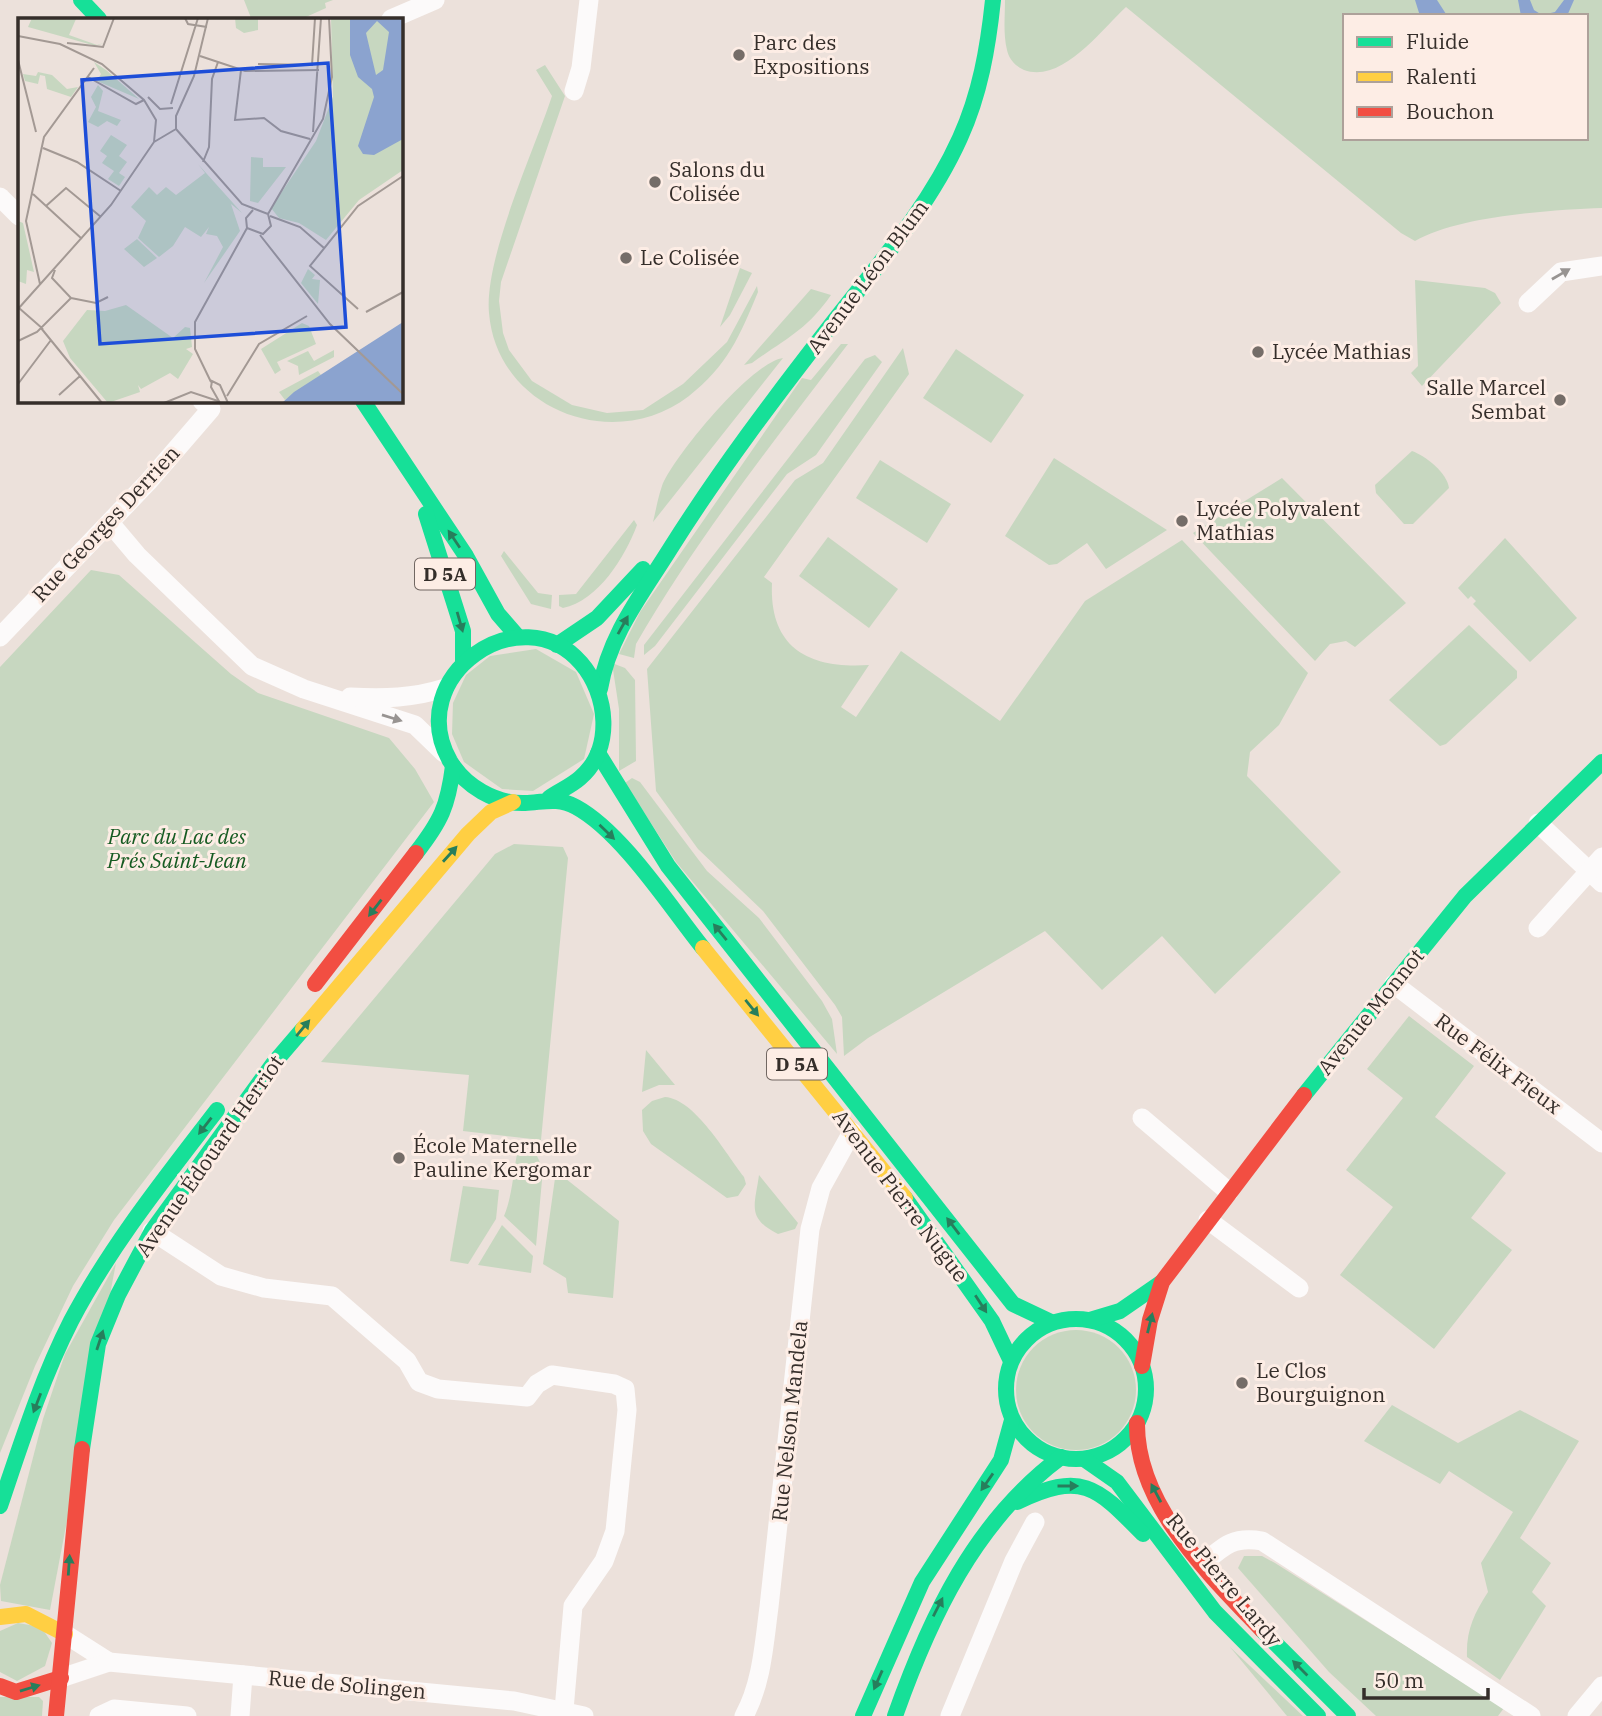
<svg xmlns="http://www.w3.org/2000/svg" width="1602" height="1716" font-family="'IBM Plex Serif',serif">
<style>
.green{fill:#c7d7c0;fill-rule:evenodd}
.water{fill:#8ba3cf}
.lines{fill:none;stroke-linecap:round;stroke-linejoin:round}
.street{stroke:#fcfafa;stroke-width:19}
.fast{stroke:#16e098;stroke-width:16}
.slow{stroke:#ffcf43;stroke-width:16}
.jam{stroke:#f24e42;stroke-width:16}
.oneway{fill:#989492}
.oneway2{fill:#277e5c}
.poi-dot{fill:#756d68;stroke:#fdede5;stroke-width:2.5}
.labels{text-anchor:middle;stroke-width:6;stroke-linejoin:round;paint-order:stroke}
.shield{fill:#fdede5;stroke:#716762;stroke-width:2}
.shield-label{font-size:19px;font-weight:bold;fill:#352e2a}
.poi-label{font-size:21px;fill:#352e2a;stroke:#fdede5;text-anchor:start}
.street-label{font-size:21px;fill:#352e2a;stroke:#fdede5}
.park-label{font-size:21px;font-style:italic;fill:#165b22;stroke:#fdede5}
.inset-road{fill:none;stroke:#a39994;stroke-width:2}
.view{fill:#1d4ed8;fill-opacity:0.15;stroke:#1d4ed8;stroke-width:3.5}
.inset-edge{fill:none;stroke:#352e2a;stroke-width:3.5}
</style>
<rect width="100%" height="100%" fill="#ece1db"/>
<g class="green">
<polygon points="244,0 333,0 325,3 326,8 306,17 307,19 248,19 251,18"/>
<path d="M1005,0H1602V208C1550,210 1459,216 1415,241L1401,233L1126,7C1102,29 1062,84 1024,70C1015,66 1009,59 1007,50C1003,34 1005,16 1005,0ZM1345,16H1586V138H1345Z"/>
<path d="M545,65L565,96L501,282L499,301L503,333L509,350L532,381L572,405L607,413L643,410L683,384L727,342L757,286L758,292C740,336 727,366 689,396C614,454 497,410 489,313C484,258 534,151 552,96L536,70Z"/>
<polygon points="740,268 752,273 730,315 720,327"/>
<polygon points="1415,280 1485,288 1495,293 1501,303 1422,386 1411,373 1418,366"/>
<path d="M811,289L831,295C807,330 785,339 752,363L744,365Z"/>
<path d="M841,344H848C774,441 697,538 636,644L634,658L619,654L640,612L802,378L811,380Z"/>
<path d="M903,348L909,374L764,577L772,583C769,648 809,669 869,665L841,707L856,717L901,651L1000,721L1085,601L1182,540L1308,673L1279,725L1250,752L1247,776L1341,872L1215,994L1162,936L1102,990L1045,931L868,1038L844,1056L842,1017L835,1005L763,911L698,849L656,791L647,669L795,480L823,463Z"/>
<polygon points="956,349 1024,395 991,443 923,398"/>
<polygon points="875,355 882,362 816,455 787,474 655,646 644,655 644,645 865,359"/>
<path d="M783,358L653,522C656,510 658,497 662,486C674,456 752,362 783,358Z"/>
<path d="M1412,451C1426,456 1447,473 1449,488L1413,524H1404L1376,493L1375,485Z"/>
<polygon points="1054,458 1167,530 1106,569 1087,543 1057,564 1049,565 1005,536"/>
<polygon points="880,460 951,504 927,543 856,498"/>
<polygon points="1282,478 1406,603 1355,647 1346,641 1330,644 1315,661 1193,533"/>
<path d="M634,520L637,525C625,557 598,601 563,608L559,606V595L576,594Z"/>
<polygon points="828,537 898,589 869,628 799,576"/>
<polygon points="1505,538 1577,618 1530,662 1473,604 1476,601 1471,596 1468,599 1458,588"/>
<polygon points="504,551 538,593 552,595 551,609 531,604 501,556"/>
<polygon points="91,570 119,575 231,674 258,693 389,738 415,769 434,802 114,1220 73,1286 35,1366 0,1453 0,667"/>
<polygon points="1469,625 1517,671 1517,678 1446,744 1440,746 1389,700"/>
<polygon points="536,649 576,672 594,714 584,759 533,791 502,789 464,762 452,734 453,703 466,675 490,656"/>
<polygon points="612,663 625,668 635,680 636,761 619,771 619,709"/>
<polygon points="632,778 640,782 707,871 759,918 822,1001 832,1019 837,1054 676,862 625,783"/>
<polygon points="514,844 563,847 568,858 541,1140 463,1131 469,1075 321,1062 495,854"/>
<polygon points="1409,1016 1474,1066 1435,1117 1506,1173 1471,1218 1512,1250 1434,1349 1340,1275 1393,1207 1346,1170 1403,1098 1367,1069"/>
<polygon points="646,1050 675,1085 659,1085 642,1092"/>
<path d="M665,1097C695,1099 726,1154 744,1177L746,1184L738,1196L727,1198L651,1144L643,1131L642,1110L652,1101Z"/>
<path d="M517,1154L537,1156L543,1169L536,1246L504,1216C512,1197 513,1175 517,1154Z"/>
<polygon points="556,1171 619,1221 613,1298 568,1293 566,1278 543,1264"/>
<path d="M759,1175L798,1223L795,1229L778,1234C746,1218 755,1205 759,1175Z"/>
<polygon points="463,1186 499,1190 496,1219 468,1264 450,1261"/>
<polygon points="502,1225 533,1256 531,1273 478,1265"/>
<polygon points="116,1263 50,1610 1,1601 0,1585 43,1419 65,1354"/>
<circle cx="1076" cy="1390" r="60"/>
<path d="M1392,1405L1458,1443L1520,1410L1579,1441L1520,1538L1551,1563L1532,1592L1546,1606L1500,1680L1467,1657C1466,1630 1474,1614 1488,1592L1481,1563L1513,1512L1449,1471L1440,1484L1364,1441Z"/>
<polygon points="1244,1556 1262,1556 1275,1563 1504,1708 1498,1716 1376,1716 1329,1672 1238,1568"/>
<polygon points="18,1623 41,1627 52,1643 45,1666 17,1681 0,1672 0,1631"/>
<polygon points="1230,1647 1303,1716 1287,1716"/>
<polygon points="0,1697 39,1697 43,1701 42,1716 0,1716"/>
</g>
<g class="water">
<polygon points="1415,0 1437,0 1446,14 1420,16"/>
<polygon points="1518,0 1530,0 1534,10 1542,15 1555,12 1564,0 1574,0 1567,16 1521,16"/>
</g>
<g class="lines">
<g class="street">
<polyline points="391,19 435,0"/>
<polyline points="574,91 581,68 589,0"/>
<polyline points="0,197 19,216"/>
<polyline points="1528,303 1561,272 1602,266"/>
<polyline points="110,523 137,555 252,666 304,689 415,725 444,753"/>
<polyline points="0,637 148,482 211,409 202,401"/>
<path d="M350,697C384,699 413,698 445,688"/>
<polyline points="1538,823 1602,883"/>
<polyline points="1538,928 1602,857"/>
<polyline points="1394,984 1602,1143"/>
<polyline points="1142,1118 1229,1192"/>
<polyline points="1208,1220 1299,1288"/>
<polyline points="152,1231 221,1276 264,1288 332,1296 407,1361 419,1382 438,1389 527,1397 537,1384 552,1375 614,1384 625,1389 627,1410 615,1531 604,1561 573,1606 564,1710"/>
<path d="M1204,1563C1224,1545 1235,1536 1262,1541L1531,1716"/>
<polyline points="65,1634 109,1662"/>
<polyline points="61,1678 109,1662 514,1701 584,1716"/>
<polyline points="99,1716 114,1709 187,1716"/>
<polyline points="240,1716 243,1675"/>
<path d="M744,1716C762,1683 764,1644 769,1607L810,1229L821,1188L852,1132"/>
<polyline points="950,1716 1014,1561 1035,1522"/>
<polyline points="1577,1716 1602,1686"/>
</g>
<g class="fast">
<polyline points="81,0 99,19"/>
<polyline points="363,401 466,556 498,614 518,637"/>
<polyline points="426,514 463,631 463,662"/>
<polyline points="557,645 597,618 643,569"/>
<path d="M600,689C609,635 642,594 670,549C719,471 775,397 831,325C877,266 929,207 960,138C980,94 988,48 993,0"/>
<polyline points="598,753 668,866 1013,1304 1051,1322"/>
<path d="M549,798C559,791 571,786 580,778C614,749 608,694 581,663C521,594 402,676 450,761C465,786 495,804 525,803C545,802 557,797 576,807C622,832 670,907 703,948"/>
<path d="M416,853C441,821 448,806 453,766"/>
<polyline points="1304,1095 1465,896 1602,762"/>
<polyline points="905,1198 992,1321 1011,1361"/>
<circle cx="1076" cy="1389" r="70"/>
<polyline points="1090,1320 1120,1311 1162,1282"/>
<polyline points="82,1449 98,1344 118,1295 152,1231 273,1064 303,1029"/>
<polyline points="1084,1459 1117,1482 1215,1612 1318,1716"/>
<path d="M1017,1502C1082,1471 1096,1486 1143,1534"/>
<path d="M0,1506C21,1444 41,1380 71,1321C111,1245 165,1178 217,1110"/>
<polyline points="1262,1630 1348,1716"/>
<polyline points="863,1716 922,1582 1001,1460 1012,1420"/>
<path d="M895,1716C930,1617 975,1521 1061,1457"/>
</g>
<g class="slow">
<polyline points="703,948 905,1198"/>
<polyline points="303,1029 468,834 491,812 513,802"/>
<polyline points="0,1617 26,1614 65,1634"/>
</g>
<g class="jam">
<polyline points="315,984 416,853"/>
<polyline points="1142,1366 1150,1320 1162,1282 1304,1095"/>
<path d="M1137,1423C1136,1505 1209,1574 1262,1630"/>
<polyline points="0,1686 16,1692 61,1678"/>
<polyline points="56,1716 82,1449"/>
</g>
</g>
<defs><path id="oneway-solid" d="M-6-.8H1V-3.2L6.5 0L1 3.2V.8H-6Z" transform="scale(1.75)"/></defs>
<g class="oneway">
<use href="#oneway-solid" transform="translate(1561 274) rotate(-30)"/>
<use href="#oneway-solid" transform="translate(392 718) rotate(17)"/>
</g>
<g class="oneway2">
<use href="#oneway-solid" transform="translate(454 539) rotate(-124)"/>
<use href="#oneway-solid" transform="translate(460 622) rotate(74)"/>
<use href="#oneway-solid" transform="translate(623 625) rotate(-61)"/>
<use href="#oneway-solid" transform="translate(607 832) rotate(44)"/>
<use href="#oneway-solid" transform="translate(450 854) rotate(-48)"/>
<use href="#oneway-solid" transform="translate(375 908) rotate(128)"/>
<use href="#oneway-solid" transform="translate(720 932) rotate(-129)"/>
<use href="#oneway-solid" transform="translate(752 1008) rotate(51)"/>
<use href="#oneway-solid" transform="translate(303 1028) rotate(-50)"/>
<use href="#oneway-solid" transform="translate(205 1126) rotate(128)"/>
<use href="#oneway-solid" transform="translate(953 1226) rotate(-127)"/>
<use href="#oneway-solid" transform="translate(981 1304) rotate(57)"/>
<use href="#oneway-solid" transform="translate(1150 1323) rotate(-76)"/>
<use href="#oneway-solid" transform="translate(100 1340) rotate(-72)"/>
<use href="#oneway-solid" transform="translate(37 1403) rotate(111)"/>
<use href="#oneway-solid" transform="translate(987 1482) rotate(125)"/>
<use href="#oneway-solid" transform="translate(1068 1486)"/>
<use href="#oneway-solid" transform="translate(1156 1493) rotate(-118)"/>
<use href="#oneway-solid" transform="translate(69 1565) rotate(-86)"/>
<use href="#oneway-solid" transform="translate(938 1607) rotate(-63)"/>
<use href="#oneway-solid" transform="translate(1300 1668) rotate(-135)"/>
<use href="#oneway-solid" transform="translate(878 1680) rotate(114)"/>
<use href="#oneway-solid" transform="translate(30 1688) rotate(-17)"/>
</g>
<g class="poi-dot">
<circle cx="739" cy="55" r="7"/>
<circle cx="655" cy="182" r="7"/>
<circle cx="626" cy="258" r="7"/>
<circle cx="1258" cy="352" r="7"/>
<circle cx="1560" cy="400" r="7"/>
<circle cx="1182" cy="521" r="7"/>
<circle cx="399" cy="1158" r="7"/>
<circle cx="1242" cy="1383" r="7"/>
</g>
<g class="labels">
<g class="shield">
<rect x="415" y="558.5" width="60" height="31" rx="5"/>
<rect x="767" y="1048.5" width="60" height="31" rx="5"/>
</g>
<g class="shield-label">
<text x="445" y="581">D 5A</text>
<text x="797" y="1071">D 5A</text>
</g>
<g class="poi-label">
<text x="753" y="50">Parc des<tspan x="753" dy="24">Expositions</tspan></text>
<text x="669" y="177">Salons du<tspan x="669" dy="24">Colisée</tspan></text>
<text x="640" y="265">Le Colisée</text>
<text x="1272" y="359">Lycée Mathias</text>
<text x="1546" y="395" text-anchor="end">Salle Marcel<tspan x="1546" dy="24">Sembat</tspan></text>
<text x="1196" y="516">Lycée Polyvalent<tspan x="1196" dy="24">Mathias</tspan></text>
<text x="413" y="1153">École Maternelle<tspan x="413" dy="24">Pauline Kergomar</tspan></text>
<text x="1256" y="1378">Le Clos<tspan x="1256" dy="24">Bourguignon</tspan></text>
</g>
<g class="street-label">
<text transform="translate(868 277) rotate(-53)" y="7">Avenue Léon Blum</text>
<text transform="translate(106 524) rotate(-47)" y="7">Rue Georges Derrien</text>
<text transform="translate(1371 1012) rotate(-51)" y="7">Avenue Monnot</text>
<text transform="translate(1498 1064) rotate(37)" y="7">Rue Félix Fieux</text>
<text transform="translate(210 1156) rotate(-55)" y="7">Avenue Édouard Herriot</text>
<text transform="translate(900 1196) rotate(53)" y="7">Avenue Pierre Nugue</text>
<text transform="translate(790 1421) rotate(-84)" y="7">Rue Nelson Mandela</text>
<text transform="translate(1224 1580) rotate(50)" y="7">Rue Pierre Lardy</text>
<text transform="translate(347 1685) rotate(5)" y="7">Rue de Solingen</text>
</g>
<g class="park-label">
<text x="177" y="844">Parc du Lac des<tspan x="177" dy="24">Prés Saint-Jean</tspan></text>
</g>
</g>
<g transform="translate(18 18)">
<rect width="385" height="385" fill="#ece1db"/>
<path d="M14,0L58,1L51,17L79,27L86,25L78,28L10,9ZM217,0H240V12L226,15L218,10ZM313,0H385V152L341,182L308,222L281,205L261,200L253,190L298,123L315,79ZM76,44L88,52L121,81L79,63L83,56ZM20,54L34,57L49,71L60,69L53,79L29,71L27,58L22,57L20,66L7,63L5,56L18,58ZM80,67L85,73L80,93L103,102L99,108L89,103L80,109L70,104L78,89L73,79ZM93,117L109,127L101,138L109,144L101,155L107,159L101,168L90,161L96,153L84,145L89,138L82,133ZM233,139L245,140V149H268L240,185L232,183ZM180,146L224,195L213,186L222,213L186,265L205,229L199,218L188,216L191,209L183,219L167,209L155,228L141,239L120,220L128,203L113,189L131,169L139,177L148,169L158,177L187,155ZM0,203L5,205L16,254L9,252L8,266L0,263ZM119,221L139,240L126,249L106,231ZM290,251L297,257L294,261L302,262L300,286L283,265ZM108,287L155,320L167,309L172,310L174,329L168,331L175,336L160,361L152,355L123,371L120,367L122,374L90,385L52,340L45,323L69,292L87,293ZM284,305L291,308L298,326L259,344L263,352L257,356L243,331ZM316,332V339L281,357L280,348L269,343L290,333L296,343ZM300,353L303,357L267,382L261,374Z" fill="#c7d7c0"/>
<path d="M332,0H385V121L356,137L345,136L340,128L356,79L354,71L340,59L332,37ZM359,3L371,14L365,52L358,57L348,15ZM385,304V385H264L276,374Z" fill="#8ba3cf" fill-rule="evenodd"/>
<path class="inset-road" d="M167,0L170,6L189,9M190,0L176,58L158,98V111L224,186L250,196L253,208L245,216L229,210L228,200L235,192M0,18L42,26L84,46L126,82L138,102L136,124L93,187L0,291M49,25L85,29L96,0M182,38L227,53L301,52M0,42L18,114M240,46L294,47L297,0M223,52L217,102L246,100L263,113L292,121M70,59L118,86L126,82M130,79L142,91L155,90M153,86L180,0M295,114L303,0M136,124L158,111M25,130L59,144L103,173M185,144L191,129L194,61L200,44M15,176L64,221M28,188L48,170L83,199M250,196L305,101L314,59L311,0M252,198L282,209L306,230M242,217L312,306L385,376M22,266L8,203L26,119L76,50M53,280L78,285L90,279M1,290L25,311M340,291L292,248L340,188L385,158M348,294L385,274M23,310L84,385M0,323L19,314L53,280L34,260L37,252M193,364L177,331V304L229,210M0,366L33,322M41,377L62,358M209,378L241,326L289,298M146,385L173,374L200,383M202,385L193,369L194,363L202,367L210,385"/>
<path class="view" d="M310,45L328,309L82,326L64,62Z"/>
<rect width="385" height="385" class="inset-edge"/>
</g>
<rect x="1343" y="14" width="245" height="126" fill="#fdede5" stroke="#ada19a" stroke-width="2"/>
<rect x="1357" y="37" width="35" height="10" fill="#16e098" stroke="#ada19a" stroke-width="2"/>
<text x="1406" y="49" font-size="21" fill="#352e2a">Fluide</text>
<rect x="1357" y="72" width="35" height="10" fill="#ffcf43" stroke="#ada19a" stroke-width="2"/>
<text x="1406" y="84" font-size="21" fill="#352e2a">Ralenti</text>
<rect x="1357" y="107" width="35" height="10" fill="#f24e42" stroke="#ada19a" stroke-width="2"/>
<text x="1406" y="119" font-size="21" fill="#352e2a">Bouchon</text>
<path d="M1364 1688v10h124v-10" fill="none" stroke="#352e2a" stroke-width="3.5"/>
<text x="1374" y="1688" font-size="21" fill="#352e2a" stroke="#fdede5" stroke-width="5" paint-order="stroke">50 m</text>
</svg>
